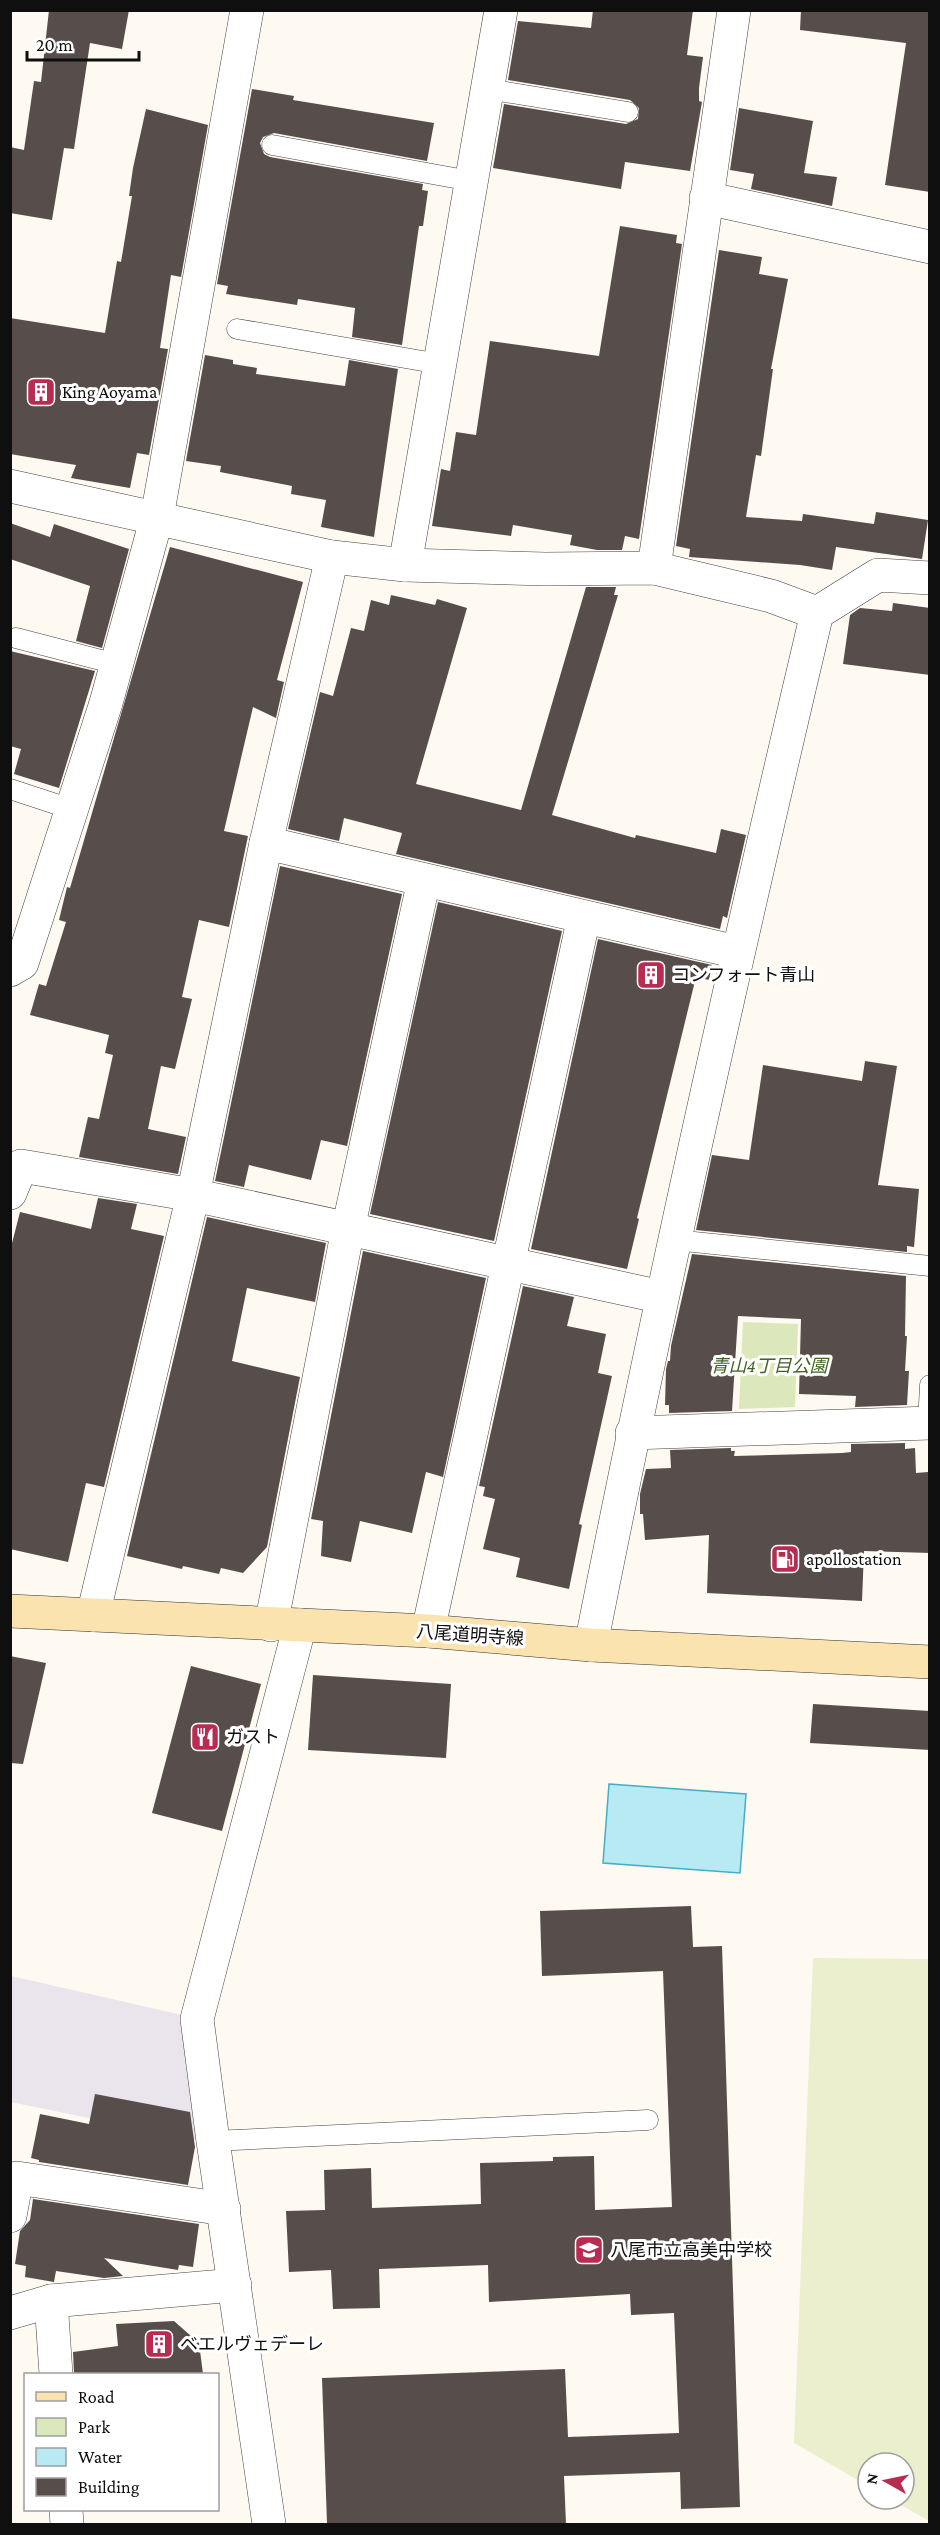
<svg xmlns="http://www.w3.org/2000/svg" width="940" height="2535" font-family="'Crimson Pro','Noto Sans JP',serif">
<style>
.industrial{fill:#eae4ed}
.green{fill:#dce8bc}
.pitch{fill:#ebefcd}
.water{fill:#b8eaf4;stroke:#42aec7;stroke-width:1.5}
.building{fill:#574e4c}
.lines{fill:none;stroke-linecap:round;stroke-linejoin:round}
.service-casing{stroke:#424242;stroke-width:21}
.minor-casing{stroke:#424242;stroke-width:34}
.secondary-casing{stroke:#313131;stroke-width:34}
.service{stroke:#fff;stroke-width:20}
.minor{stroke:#fff;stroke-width:33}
.secondary{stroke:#fbe3b0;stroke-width:33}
.labels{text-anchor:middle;stroke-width:6;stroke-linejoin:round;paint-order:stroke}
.poi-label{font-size:18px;fill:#0f0f0f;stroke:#fff;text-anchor:start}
.park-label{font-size:18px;font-style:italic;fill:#3d6421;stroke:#fff}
.street-label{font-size:18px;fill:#0f0f0f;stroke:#fff}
</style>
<rect width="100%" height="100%" fill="#fef9f1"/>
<polygon class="industrial" points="11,1976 182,2015 200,2141 11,2102"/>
<polygon class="green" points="743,1322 798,1324 795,1407 739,1409"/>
<polygon class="pitch" points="813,1958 929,1959 929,2521 891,2499 904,2499 904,2463 868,2463 868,2486 794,2443"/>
<polygon class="water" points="609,1784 746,1794 740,1873 603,1863"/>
<g class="building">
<polygon points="49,10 129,10 122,49 90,43 74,149 64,148 52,220 10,213 10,147 24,150 34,81 41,82"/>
<polygon points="593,10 693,10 687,55 703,57 699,88 699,101 702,102 690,171 625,162 621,189 493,168 504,104 626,124 638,119 639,108 630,100 508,80 518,21 591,28"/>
<polygon points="801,10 930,10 930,192 885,185 906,43 800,30"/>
<polygon points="252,89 294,96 293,100 434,123 427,161 274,133 263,137 260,143 264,154 270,157 423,184 422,190 428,191 423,226 419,226 402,345 352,337 355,308 298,299 297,305 226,294 228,286 217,284"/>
<polygon points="739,108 813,121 804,173 837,177 832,206 751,189 754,174 730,170"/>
<polygon points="146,109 208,125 181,277 171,275 160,348 168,349 149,455 137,453 130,488 71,478 76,465 10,454 10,318 105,333 117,261 121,262 132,196 129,196 133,168"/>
<polygon points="620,226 677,235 676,243 682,244 639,539 625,536 622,550 597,550 570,545 572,535 513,525 511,536 432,526 441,469 450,471 456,432 476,435 490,341 599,356"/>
<polygon points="719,250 762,257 759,274 788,279 771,369 773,369 761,456 756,455 746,517 802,521 803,514 874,524 876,512 928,520 922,559 836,547 832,570 800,565 689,557 690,549 676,546"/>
<polygon points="205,355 233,360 233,364 257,368 256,374 345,386 349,360 398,369 374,537 321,527 326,500 291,494 292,486 220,472 221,466 186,461"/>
<polygon points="10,523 50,537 54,524 129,549 102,648 76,641 90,586 10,559"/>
<polygon points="170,547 303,582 277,680 284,682 276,718 253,707 224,831 248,836 229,927 199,920 182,997 192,999 175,1069 161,1066 148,1129 186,1137 178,1174 79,1157 88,1117 99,1119 113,1055 105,1053 109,1035 30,1015 39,984 46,986 66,922 59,920 67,887 70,888"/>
<polygon points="586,587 616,587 614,595 618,595 552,815 635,838 636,835 716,853 721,829 746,835 727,918 723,916 720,929 396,854 402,833 344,818 339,841 288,829 320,692 333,696 351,628 364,631 371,600 389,605 391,595 435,605 437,599 467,608 416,784 521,810"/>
<polygon points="893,603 930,608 930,675 843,664 850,615 860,608 892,611"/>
<polygon points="10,651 95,671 59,788 14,774 21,749 10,746"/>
<polygon points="280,866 402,894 347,1146 321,1140 311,1180 249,1165 244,1187 215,1181"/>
<polygon points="438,902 562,931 494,1241 370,1214"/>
<polygon points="598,939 712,965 709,980 696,977 637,1218 639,1219 627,1269 531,1249"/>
<polygon points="865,1061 897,1066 878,1185 919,1189 914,1247 907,1246 907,1252 696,1230 712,1155 749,1160 763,1065 862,1081"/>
<polygon points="98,1198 137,1204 131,1229 164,1236 104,1487 86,1483 68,1562 10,1549 10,1251 20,1212 91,1229"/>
<polygon points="207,1217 326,1243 315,1302 247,1288 232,1361 300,1377 267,1547 243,1573 221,1568 219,1574 183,1566 182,1569 127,1556"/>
<polygon points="363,1251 486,1278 443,1477 426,1472 412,1533 360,1521 351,1562 321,1556 323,1521 311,1519"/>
<polygon points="692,1254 906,1276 905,1336 907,1336 905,1371 909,1371 907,1405 855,1407 856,1396 799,1394 801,1319 738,1316 732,1411 669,1413 669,1405 665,1405 666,1369 668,1361 670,1361 671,1346"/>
<polygon points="523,1286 574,1297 567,1326 606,1334 598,1373 612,1376 579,1524 582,1525 569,1589 516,1577 520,1558 483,1549 495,1499 483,1496 485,1487 479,1486"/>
<polygon points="905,1443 905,1449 915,1448 916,1473 928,1472 930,1553 864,1551 862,1601 707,1593 709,1535 645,1540 643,1514 640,1514 640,1494 646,1469 671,1468 670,1450 731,1448 731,1451 735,1451 734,1456 842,1453 851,1452 851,1444"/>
<polygon points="10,1656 46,1663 23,1764 10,1763"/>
<polygon points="191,1666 261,1684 222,1831 152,1813"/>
<polygon points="313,1675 451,1684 446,1758 308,1750"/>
<polygon points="813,1704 930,1711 930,1750 810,1743"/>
<polygon points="691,1906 693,1947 722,1946 740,2507 681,2509 680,2472 564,2476 566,2524 327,2524 322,2378 565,2369 568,2437 679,2433 674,2313 631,2315 630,2294 489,2302 488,2265 379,2269 380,2308 333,2309 331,2270 289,2272 286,2211 325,2210 324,2170 371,2168 372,2208 481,2204 480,2163 553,2161 553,2157 594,2156 595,2210 672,2207 663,1971 542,1976 540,1911"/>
<polygon points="95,2094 190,2112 195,2147 188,2185 39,2162 39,2160 31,2158 40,2114 89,2124"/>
<polygon points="33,2199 199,2224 193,2267 179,2265 178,2270 104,2258 123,2276 104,2278 56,2271 54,2282 25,2277 26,2266 15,2264 20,2231 30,2220"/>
<polygon points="174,2321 199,2343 203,2374 74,2374 73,2352 118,2346 116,2324"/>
</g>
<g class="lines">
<g class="service-casing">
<g id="service">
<polyline points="487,89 628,112"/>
<polyline points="272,145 471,181"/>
<polyline points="237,329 440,364"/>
<polyline points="16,638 116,664"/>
<polyline points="10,789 71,809"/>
<polyline points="674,1240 930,1266"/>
<polyline points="928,1423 930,1385"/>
<polyline points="213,2141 648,2120"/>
</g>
</g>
<g class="minor-casing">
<g id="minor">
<polyline points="706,198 930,247"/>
<polyline points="10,486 332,557 405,565 545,569 654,568 771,596 817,613"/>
<polyline points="405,565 501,10"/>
<polyline points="654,568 734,10"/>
<polyline points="266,843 737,952"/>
<polyline points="10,970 22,963 106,703 157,517 247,10"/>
<polyline points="10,1193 21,1166 193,1195 662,1297"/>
<polyline points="632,1433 930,1423"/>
<polyline points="93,1615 193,1195 266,843 332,557"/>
<polyline points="271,1625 348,1229 424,880"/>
<polyline points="428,1631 584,917"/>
<path d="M591,1645C659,1299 736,956 817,613L878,575L930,578"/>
<polyline points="10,2216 17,2178 224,2209"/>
<polyline points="51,2301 56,2374"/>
<polyline points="10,2313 51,2301 235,2285"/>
<polyline points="66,2510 67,2524"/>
<polyline points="269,2524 213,2141 197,2019 300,1625"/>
</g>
</g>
<g class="secondary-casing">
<polyline id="secondary" points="10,1611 428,1631 591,1645 930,1662"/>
</g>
<use href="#service" class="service"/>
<use href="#minor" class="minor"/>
<use href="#secondary" class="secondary"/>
</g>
<defs>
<g id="building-square" transform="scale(1.5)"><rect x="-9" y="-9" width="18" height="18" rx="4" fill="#b92c51" stroke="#fff"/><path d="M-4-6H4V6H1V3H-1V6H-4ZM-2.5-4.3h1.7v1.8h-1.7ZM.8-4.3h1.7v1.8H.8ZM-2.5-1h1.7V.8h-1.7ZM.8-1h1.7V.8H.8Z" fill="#fff"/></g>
<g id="fuel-square" transform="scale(1.5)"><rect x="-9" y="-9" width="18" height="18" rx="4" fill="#b92c51" stroke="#fff"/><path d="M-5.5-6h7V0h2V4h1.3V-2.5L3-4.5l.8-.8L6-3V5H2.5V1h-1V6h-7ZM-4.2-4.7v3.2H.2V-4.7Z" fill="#fff"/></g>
<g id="restaurant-square" transform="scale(1.5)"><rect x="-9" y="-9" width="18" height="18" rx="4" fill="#b92c51" stroke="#fff"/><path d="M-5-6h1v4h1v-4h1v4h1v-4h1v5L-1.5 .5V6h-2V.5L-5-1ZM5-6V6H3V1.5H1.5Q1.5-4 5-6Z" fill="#fff"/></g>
<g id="school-square" transform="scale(1.5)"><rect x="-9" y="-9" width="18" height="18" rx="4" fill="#b92c51" stroke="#fff"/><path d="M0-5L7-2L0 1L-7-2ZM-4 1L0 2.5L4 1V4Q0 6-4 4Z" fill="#fff"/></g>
</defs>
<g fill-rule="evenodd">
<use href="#building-square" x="41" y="392"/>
<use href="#building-square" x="651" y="975"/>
<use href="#fuel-square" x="785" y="1559"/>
<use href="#restaurant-square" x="205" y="1737"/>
<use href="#school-square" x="589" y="2250"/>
<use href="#building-square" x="159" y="2344"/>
</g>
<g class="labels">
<g class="poi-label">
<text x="62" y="398">King Aoyama</text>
<text x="672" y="981">コンフォート青山</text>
<text x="806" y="1565">apollostation</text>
<text x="226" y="1743">ガスト</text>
<text x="610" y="2256">八尾市立高美中学校</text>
<text x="180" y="2350">ベエルヴェデーレ</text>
</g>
<g class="park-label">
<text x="769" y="1372">青山4丁目公園</text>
</g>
<g class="street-label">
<text transform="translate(470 1635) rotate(4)" y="6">八尾道明寺線</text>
</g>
</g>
<rect width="940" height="2535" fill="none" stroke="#0f0f0f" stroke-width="24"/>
<rect x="24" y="2373" width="195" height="138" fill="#ffffff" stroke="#9f9f9f" stroke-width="1.5"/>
<rect x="36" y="2392" width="30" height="9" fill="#fbe3b0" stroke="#9f9f9f" stroke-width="1.5"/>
<text x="78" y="2403" font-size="18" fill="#0f0f0f">Road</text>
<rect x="36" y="2418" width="30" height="18" fill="#dce8bc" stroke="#9f9f9f" stroke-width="1.5"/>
<text x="78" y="2433" font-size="18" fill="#0f0f0f">Park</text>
<rect x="36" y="2448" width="30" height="18" fill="#b8eaf4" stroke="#9f9f9f" stroke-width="1.5"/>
<text x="78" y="2463" font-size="18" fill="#0f0f0f">Water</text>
<rect x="36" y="2478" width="30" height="18" fill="#574e4c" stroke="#9f9f9f" stroke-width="1.5"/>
<text x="78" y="2493" font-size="18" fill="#0f0f0f">Building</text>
<g transform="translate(886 2481) rotate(279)"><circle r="28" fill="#ffffff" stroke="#9f9f9f" stroke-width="1.5"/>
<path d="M0-4.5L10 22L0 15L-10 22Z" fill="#b92c51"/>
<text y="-9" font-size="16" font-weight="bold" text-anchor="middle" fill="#0f0f0f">N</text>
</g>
<path d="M27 51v9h112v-9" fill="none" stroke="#0f0f0f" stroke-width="3"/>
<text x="36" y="51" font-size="18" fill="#0f0f0f" stroke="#ffffff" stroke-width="4.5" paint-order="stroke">20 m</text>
</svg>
